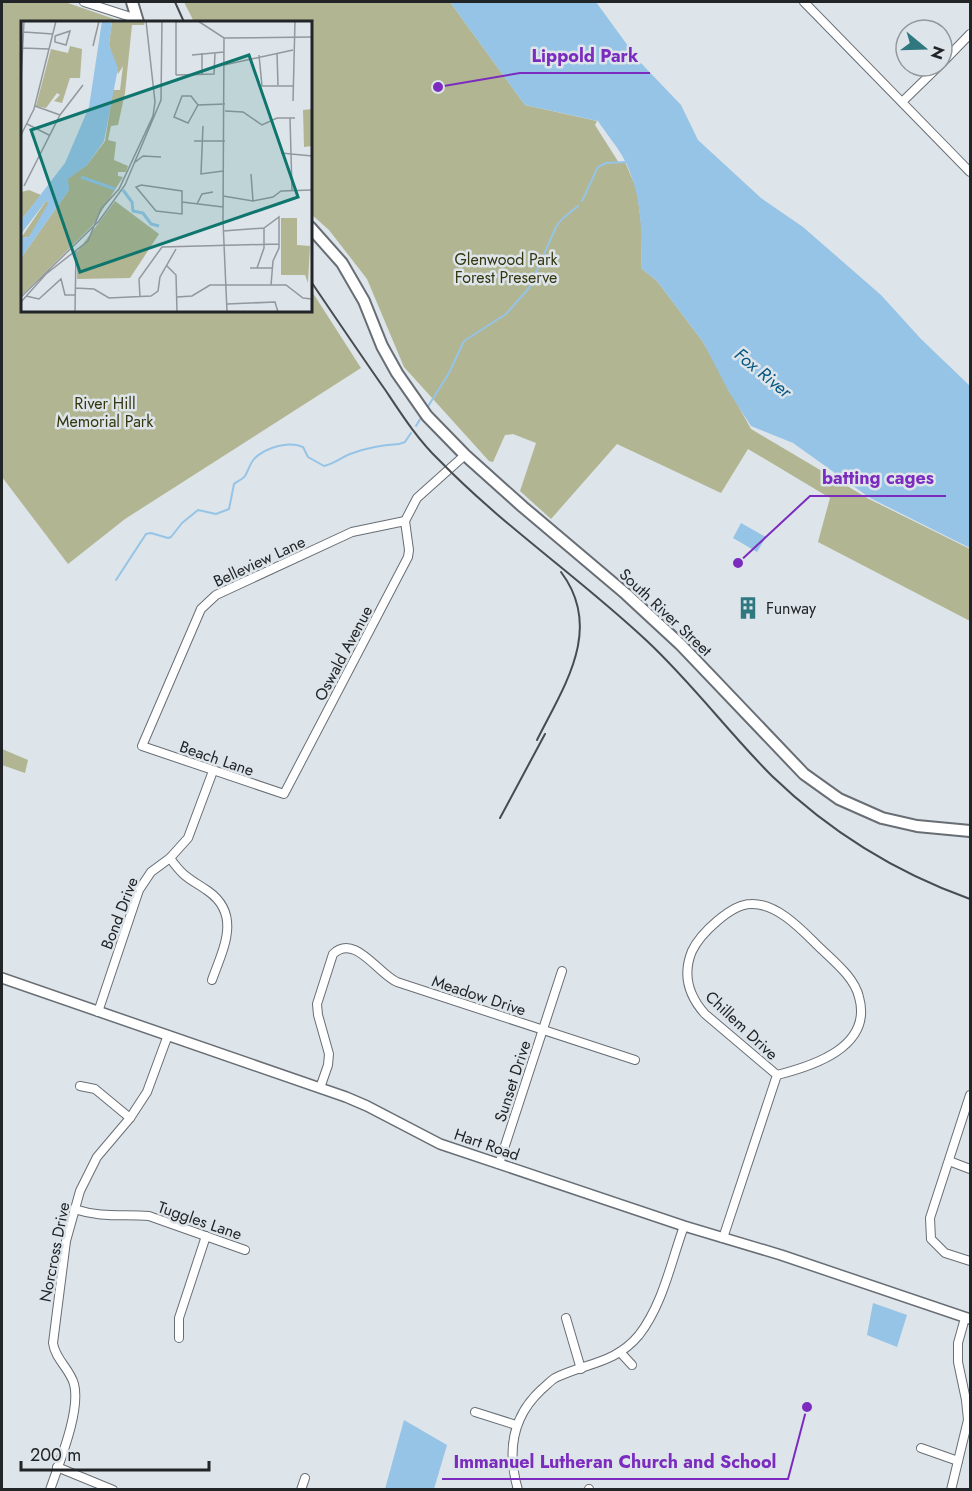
<svg xmlns="http://www.w3.org/2000/svg" width="972" height="1491" font-family="Jost,sans-serif">
<style>
.green{fill:#b1b591}
.water{fill:#96c4e6}
.lines{fill:none;stroke-linecap:round;stroke-linejoin:round}
.stream{stroke:#96c4e6;stroke-width:2}
.minor-casing{stroke:#686e74;stroke-width:10}
.tertiary-casing{stroke:#686e74;stroke-width:12}
.secondary-casing{stroke:#686e74;stroke-width:14}
.minor{stroke:#fff;stroke-width:8}
.tertiary{stroke:#fff;stroke-width:9}
.secondary{stroke:#fff;stroke-width:10}
.rail{stroke:#484c4f;stroke-width:2}
.labels{text-anchor:middle;stroke-width:5;stroke-linejoin:round;paint-order:stroke}
.park-label{font-size:16px;fill:#34360d;stroke:#dde4ea}
.street-label{font-size:16px;fill:#222527;stroke:#dde4ea}
.poi-label{font-size:16px;fill:#222527;stroke:#dde4ea;text-anchor:start}
.water-label{font-size:18px;font-style:italic;fill:#065782;stroke:#dde4ea}
.inset-river{fill:none;stroke:#96c4e6;stroke-width:3}
.inset-road{fill:none;stroke:#92989c;stroke-width:1.5}
.view{fill:#0f766e;fill-opacity:0.15;stroke:#0f766e;stroke-width:3}
.inset-edge{fill:none;stroke:#222527;stroke-width:3}
.leader{fill:none;stroke:#7b2cbf;stroke-width:2}
.callout-dot{fill:#7b2cbf;stroke:#dde4ea;stroke-width:2}
.callout-label{font-size:18px;text-anchor:middle;font-weight:bold;fill:#7b2cbf;stroke:#dde4ea;stroke-width:5;stroke-linejoin:round;paint-order:stroke}
</style>
<rect width="100%" height="100%" fill="#dde4ea"/>
<g class="green">
<polygon points="2,2 65,2 123,22 22,22 22,310 310,310 311,290 361,368 125,519 68,564 2,477"/>
<polygon points="184,2 450,2 525,105 597,121 595,125 619,163 625,162 637,190 642,231 641,268 657,281 703,342 751,429 869,499 970,549 970,621 818,542 830,498 748,449 721,493 617,444 551,519 520,491 536,443 513,434 505,435 493,462 489,461 404,367 367,279 329,230 311,214 310,22 194,22"/>
<polygon points="2,749 28,760 25,773 2,765"/>
</g>
<g class="water">
<path d="M450,2H596L639,61L681,105L698,140L761,198L803,227L881,295L921,339L970,386V548L870,498L793,443L751,426L729,392L703,342L657,281L641,268C642,232 642,196 626,163C619,148 607,135 598,121L525,105Z"/>
<polygon points="741,523 766,537 757,552 733,538"/>
<polygon points="873,1303 907,1315 897,1347 867,1335"/>
<polygon points="404,1420 447,1445 434,1489 385,1489"/>
</g>
<g class="lines">
<g class="stream">
<polyline points="582,201 598,167 606,163 625,162"/>
<polyline points="427,408 449,373 464,341 506,314 529,288 556,227 562,219 578,206"/>
<polyline points="416,426 422,416"/>
<path d="M116,580L146,534L151,533L168,538L171,537L182,523L198,510L216,514L229,509L234,484C237,481 242,480 245,476C248,471 250,464 254,459C266,447 288,441 303,447L308,457L324,466C336,463 340,458 350,454C365,448 383,445 399,444L405,442L411,433"/>
</g>
<g class="minor-casing">
<g id="minor">
<polyline points="84,2 137,19"/>
<polyline points="804,2 970,172"/>
<polyline points="942,63 970,34"/>
<polyline points="902,102 939,66"/>
<polygon points="405,521 409,550 408,557 284,794 142,746 201,609 216,595 352,532"/>
<polyline points="405,521 417,498 465,455"/>
<path d="M170,858C184,878 189,878 208,891C242,915 223,949 212,980"/>
<polyline points="98,1012 139,890 151,872 170,858 188,838 213,771"/>
<polyline points="80,1086 95,1089 130,1118"/>
<path d="M320,1088L328,1065L329,1054L318,1015L317,1004L333,954C355,933 378,974 397,982L635,1060"/>
<polyline points="970,1095 930,1218 931,1239 945,1253 970,1261"/>
<polyline points="949,1161 970,1169"/>
<polyline points="499,1164 562,971"/>
<path d="M74,1209C102,1218 122,1214 149,1216L245,1250"/>
<path d="M723,1238L777,1075L705,1014C689,996 682,975 692,951C700,934 731,904 751,904C776,903 800,928 816,944C831,959 854,976 859,997C873,1047 813,1066 777,1075"/>
<polyline points="566,1318 581,1369"/>
<polyline points="179,1338 179,1318 206,1236"/>
<polyline points="620,1352 632,1365"/>
<polyline points="475,1412 516,1425"/>
<polyline points="921,1448 958,1461"/>
<polyline points="57,1467 113,1490"/>
<path d="M50,1490C59,1463 81,1411 74,1384C70,1369 55,1359 53,1343L66,1241L80,1191L97,1157L130,1118L147,1092L168,1035"/>
<polyline points="301,1490 305,1478"/>
<path d="M518,1490C507,1452 512,1417 541,1390C546,1386 550,1381 555,1378C585,1363 615,1364 639,1335C663,1304 671,1262 684,1226"/>
<polyline points="589,1490 589,1489"/>
<polyline points="951,1490 968,1420 966,1400 958,1362 958,1343 965,1318"/>
</g>
</g>
<g class="tertiary-casing">
<polyline id="tertiary" points="2,978 346,1097 367,1106 440,1144 684,1226 781,1255 970,1319"/>
</g>
<g class="secondary-casing">
<g id="secondary">
<polyline points="132,2 138,22"/>
<polyline points="310,227 342,263 364,301 382,346 397,373 427,416 465,455 523,507 626,594 680,644 804,774 839,799 882,818 917,826 970,831"/>
</g>
</g>
<use href="#minor" class="minor"/>
<use href="#tertiary" class="tertiary"/>
<use href="#secondary" class="secondary"/>
<g class="rail">
<polyline points="175,2 184,22"/>
<path d="M310,280C335,317 360,354 386,391C402,415 418,440 439,460C503,526 580,578 647,641C692,683 729,733 772,776C829,831 897,873 970,899"/>
<path d="M537,740C564,686 604,629 561,572"/>
<polyline points="500,818 545,734"/>
</g>
</g>
<defs>
<g id="building-bare" transform="scale(1.8)"><path d="M-4-6H4V6H1V3H-1V6H-4ZM-2.5-4.3h1.7v1.8h-1.7ZM.8-4.3h1.7v1.8H.8ZM-2.5-1h1.7V.8h-1.7ZM.8-1h1.7V.8H.8Z" fill="#307880" stroke="#dde4ea" stroke-width="2.5" paint-order="stroke"/></g>
</defs>
<g fill-rule="evenodd">
<use href="#building-bare" x="748" y="608"/>
</g>
<g class="labels">
<g class="park-label">
<text x="506" y="265">Glenwood Park<tspan x="506" dy="18">Forest Preserve</tspan></text>
<text x="105" y="409">River Hill<tspan x="105" dy="18">Memorial Park</tspan></text>
</g>
<g class="street-label">
<text transform="translate(259 561) rotate(-25)" y="6">Belleview Lane</text>
<text transform="translate(666 612) rotate(43)" y="6">South River Street</text>
<text transform="translate(343 653) rotate(-62)" y="6">Oswald Avenue</text>
<text transform="translate(217 758) rotate(19)" y="6">Beach Lane</text>
<text transform="translate(119 913) rotate(-69)" y="6">Bond Drive</text>
<text transform="translate(479 995) rotate(18)" y="6">Meadow Drive</text>
<text transform="translate(742 1025) rotate(43)" y="6">Chillem Drive</text>
<text transform="translate(512 1081) rotate(-72)" y="6">Sunset Drive</text>
<text transform="translate(487 1144) rotate(19)" y="6">Hart Road</text>
<text transform="translate(200 1220) rotate(19)" y="6">Tuggles Lane</text>
<text transform="translate(54 1252) rotate(-79)" y="6">Norcross Drive</text>
</g>
<g class="poi-label">
<text x="766" y="614">Funway</text>
</g>
<g class="water-label">
<text transform="translate(763 373) rotate(39)" y="6">Fox River</text>
</g>
</g>
<g transform="translate(21 21)">
<rect width="291" height="291" fill="#dde4ea"/>
<path d="M91,0H124L123,4H111L104,72L97,104L90,105L87,119L95,121L93,139L107,145L105,151H97V155L102,156L72,204L0,275V237L48,169L46,158L66,144L84,120L92,69H99L102,45L97,53L88,24ZM49,25L61,28L59,57H49L41,82L33,80L39,74L36,72L25,87L15,85L30,28L47,32ZM291,88V125L283,126L282,89ZM8,169L20,174L0,199V171ZM25,180L28,181L26,188L8,216L0,217ZM94,180L138,213L109,257L56,258V231ZM260,197H276V224L289,225L287,262L284,254H260Z" fill="#b1b591"/>
<path d="M81,0H91L88,24L97,47L83,120L66,144L47,158L48,169L0,237V217L8,216L28,181L25,180L0,213V199L44,142L68,86Z" fill="#96c4e6"/>
<path class="inset-river" d="M60,156L94,168M102,169L111,181L112,190L122,192L130,203L138,205"/>
<path class="inset-road" d="M177,0L203,17L291,16M3,11L32,13M34,15V21L45,24L49,10L34,15M203,17L202,200L206,291M72,25L78,0M1,27L28,28M291,31V81M181,32V54M256,32L257,64M171,34L203,31M238,34L241,65H273M203,44L272,29M155,54L193,53L194,32M155,54V0M0,60L3,0M272,80L274,0M177,84L170,75H161L153,96L167,102L177,84L204,83M14,85L39,94M204,90L222,91L241,104L256,97H274M269,97L271,169M6,103L28,114M182,105L180,153L202,150M0,114L13,88L35,0M173,120H204M260,132L291,135M113,142L122,135L140,136M230,153L232,180M120,164L161,170V193L135,190L115,166ZM3,165L39,94L62,64M202,175L232,180L252,176L260,170L291,169M161,181L202,186M176,183L181,173L192,171M202,210L243,207L258,196V227L252,240L250,264M146,245L155,254L156,290M229,247H252M236,247L243,227V207M54,267L73,268L88,277L130,275L137,270L139,256L155,228M5,275L18,278L40,258L44,274H54M0,276L78,200L104,164L140,79L141,0M119,276L118,258L141,226L258,223M156,276L171,275L189,264H265L282,277L291,278M0,281L25,253L67,220L80,188L98,168L132,95L134,81L125,0M206,283L254,281L257,291M54,291L55,230M132,291H167"/>
<path class="view" d="M228,34L277,176L59,251L10,109Z"/>
<rect width="291" height="291" class="inset-edge"/>
</g>
<path class="leader" d="M438 87L520 73H650M738 563L810 496H946M807 1407L788 1479H442"/>
<g class="callout-dot">
<circle cx="438" cy="87" r="6"/>
<circle cx="738" cy="563" r="6"/>
<circle cx="807" cy="1407" r="6"/>
</g>
<g class="callout-label">
<text x="585" y="62">Lippold Park</text>
<text x="878" y="484">batting cages</text>
<text x="615" y="1468">Immanuel Lutheran Church and School</text>
</g>
<rect width="972" height="1491" fill="none" stroke="#222527" stroke-width="6"/>
<g transform="translate(924 48) rotate(109)"><circle r="28" fill="#dde4ea" stroke="#92989c" stroke-width="1.5"/>
<path d="M0-4.5L10 22L0 15L-10 22Z" fill="#307880"/>
<text y="-9" font-size="16" font-weight="bold" text-anchor="middle" fill="#222527">N</text>
</g>
<path d="M21 1461v9h188v-9" fill="none" stroke="#222527" stroke-width="3"/>
<text x="30" y="1461" font-size="18" fill="#222527" stroke="#dde4ea" stroke-width="4.5" paint-order="stroke">200 m</text>
</svg>
